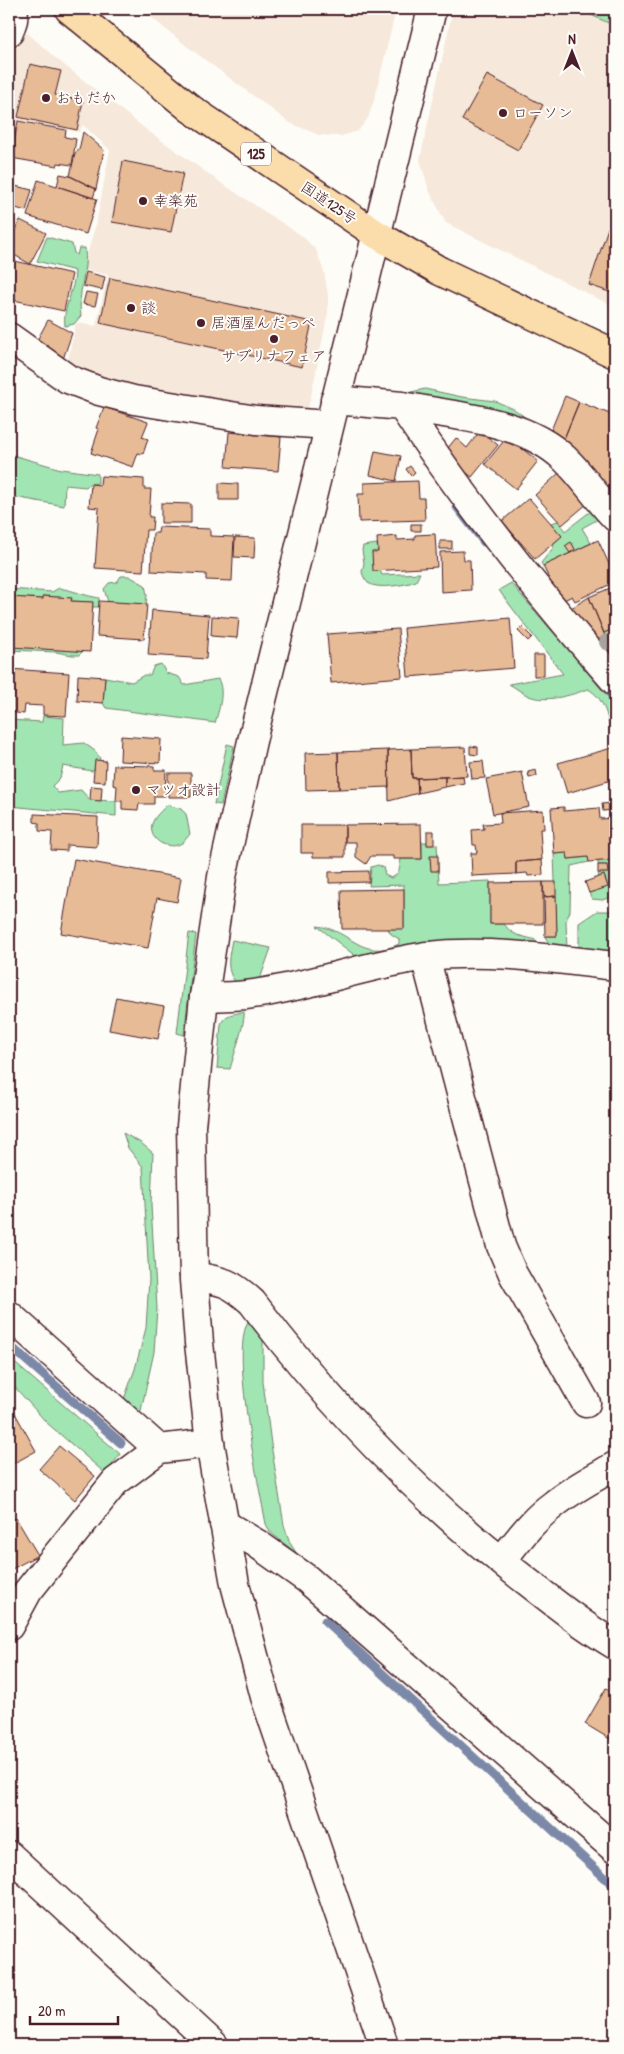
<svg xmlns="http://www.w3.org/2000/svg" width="624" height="2054" viewBox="0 0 624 2054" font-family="'Patrick Hand','Klee One',sans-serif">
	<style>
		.built { fill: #f6e8da }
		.green { fill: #a0e5b2; stroke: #75826e }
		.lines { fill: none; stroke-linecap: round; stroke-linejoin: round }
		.stream { stroke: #7b88a7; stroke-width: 9 }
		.building { fill: #e6bb96; stroke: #4a1f2b }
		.minor-casing { stroke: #4a1f2b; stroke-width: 31 }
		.tertiary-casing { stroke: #4a1f2b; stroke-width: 31 }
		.trunk-casing { stroke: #4a1f2b; stroke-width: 31 }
		.minor { stroke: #fdfcf7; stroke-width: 28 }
		.tertiary { stroke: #fdfcf7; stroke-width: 28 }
		.trunk { stroke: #faddab; stroke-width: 28 }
		.tree { fill: #a9a39d }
		.poi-dot { fill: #4a1f2b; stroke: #fdfcf7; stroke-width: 2 }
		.labels { text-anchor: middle; stroke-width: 4; stroke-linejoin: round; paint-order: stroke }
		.shield { fill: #fdfcf7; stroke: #806168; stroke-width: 1 }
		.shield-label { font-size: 14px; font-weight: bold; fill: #4a1f2b }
		.poi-label { font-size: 15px; fill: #4a1f2b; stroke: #fdfcf7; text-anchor: start }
		.street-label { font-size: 15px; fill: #4a1f2b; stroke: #fdfcf7 }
	</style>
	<rect width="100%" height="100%" fill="#fdfcf7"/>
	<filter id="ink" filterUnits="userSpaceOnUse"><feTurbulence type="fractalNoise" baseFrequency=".02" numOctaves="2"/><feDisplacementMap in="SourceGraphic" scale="10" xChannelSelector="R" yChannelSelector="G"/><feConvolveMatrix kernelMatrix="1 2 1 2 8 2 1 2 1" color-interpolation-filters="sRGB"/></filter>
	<g filter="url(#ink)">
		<path class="built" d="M 141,9 L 396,9 L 375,97 L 368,118 L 358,131 L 341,136 L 319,135 L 290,123 L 188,47 Z
			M 453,9 L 615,9 L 615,110 L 610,121 L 615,123 L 615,307 L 446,223 L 440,212 L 429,190 L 420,160 Z
			M 13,20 L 54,57 L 148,131 L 224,185 L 302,236 L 316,250 L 324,272 L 328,295 L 328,312 L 311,396 L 303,424 L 256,420 L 66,369 L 76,323 L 96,326 L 108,275 L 83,269 L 97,220 L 110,150 L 83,125 L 79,132 L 9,118 L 9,32 Z"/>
		<path class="green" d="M 578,9 L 600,9 L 615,16 L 615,26 Z
			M 47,237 L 72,244 L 74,253 L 77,255 L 79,248 L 85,248 C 88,271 77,293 81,316 L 74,324 L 65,326 C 62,308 75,290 75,271 L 37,261 Z
			M 425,389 L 462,397 L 495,401 L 514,409 L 530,421 L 421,404 L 411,392 Z
			M 9,454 L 61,469 L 98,474 L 98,483 L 89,484 L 86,487 L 65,485 L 64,506 L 9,496 Z
			M 596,507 L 602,517 L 582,528 L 591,543 L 543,566 L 541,563 L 553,548 L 554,543 L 562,536 L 551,523 L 558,521 L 565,531 Z
			M 377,544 L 378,552 L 373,552 L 382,575 L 420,573 L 416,581 C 406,585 377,590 368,583 C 365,580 363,576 362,572 L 364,563 L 362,550 L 363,546 Z
			M 121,576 L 129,576 L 145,585 L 147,595 L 146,604 L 108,602 L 104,589 L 109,583 L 117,582 Z
			M 511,583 L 615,705 L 615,731 L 611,732 C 607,715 604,698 588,689 C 572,695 546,703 529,696 C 522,693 516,688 509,684 L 563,674 L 503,596 L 499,590 Z
			M 59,588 C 73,590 85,596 99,598 L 99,607 L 93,607 L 92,602 L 71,601 L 71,598 L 43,596 L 43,599 L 9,597 L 9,589 L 52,592 Z
			M 9,628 L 12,629 L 12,647 L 83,651 L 79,655 L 72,655 L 56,652 L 9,650 Z
			M 614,629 L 615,648 L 611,649 L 613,655 L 602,652 L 594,642 L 605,636 L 604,633 Z
			M 161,664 L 166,673 L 179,677 L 184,685 L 218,679 C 225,691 219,710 215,723 L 106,708 L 103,703 L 105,677 L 132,682 L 144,675 L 150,675 L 154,666 Z
			M 43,716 L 64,718 L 63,745 L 84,743 L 95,751 L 100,758 L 97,767 L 92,771 L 63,766 L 60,778 L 52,786 L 58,793 L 81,790 L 90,800 L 116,801 L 116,816 L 9,806 L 9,720 L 42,722 Z
			M 227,744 L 234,746 L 221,805 L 214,804 Z
			M 167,805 L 181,809 L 186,814 L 190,834 C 188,836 185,841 182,843 C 169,851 148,841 152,824 C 154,817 162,810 167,805 Z
			M 422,842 L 427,842 L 428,845 L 437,844 L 439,883 L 490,881 L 490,924 L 504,924 L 510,931 L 517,935 L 536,940 L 539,944 L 358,958 L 317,926 C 350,929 361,962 399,944 L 399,939 L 391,934 L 388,929 L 404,928 L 404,885 L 369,886 L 371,867 L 378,865 L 383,867 L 385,875 L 391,878 C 401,873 399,869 401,859 L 422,859 Z
			M 567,853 L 568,859 L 588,857 L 589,862 L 571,866 L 570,911 L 566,921 L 567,951 C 556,949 549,947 545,936 L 557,936 L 554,854 Z
			M 615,860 L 615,896 L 602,900 L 592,899 L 589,893 L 608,886 L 604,875 L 599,877 L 598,873 L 607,873 L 607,865 L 598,865 L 598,861 Z
			M 597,911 L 615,911 L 615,959 L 579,953 L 579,923 Z
			M 189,933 L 196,934 L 184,1035 L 177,1033 Z
			M 232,940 L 271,948 L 259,982 L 239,985 C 224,973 229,956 232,940 Z
			M 244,1012 C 246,1020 233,1058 230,1069 L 217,1068 L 221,1024 C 225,1014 233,1014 244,1012 Z
			M 123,1133 L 141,1143 L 153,1153 L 151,1205 L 157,1308 L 154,1352 L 140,1415 L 123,1402 L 135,1369 L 146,1328 L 149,1279 L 143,1167 L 128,1148 Z
			M 249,1320 L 263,1332 L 263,1382 L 271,1444 L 284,1525 L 290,1543 L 297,1554 L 270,1532 L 266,1524 C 259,1487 229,1347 249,1320 Z
			M 9,1358 L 120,1454 L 106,1474 L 47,1423 L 11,1383 L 9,1384 Z"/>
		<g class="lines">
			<path class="stream" d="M 457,507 L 484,542
				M 605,686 L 615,699
				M 9,1345 L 121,1443
				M 325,1621 L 615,1887"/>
		</g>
		<path class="building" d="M 30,64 L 61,71 L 55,95 L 83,101 L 77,130 L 18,117 Z
			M 487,75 L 543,105 L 518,150 L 462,120 Z
			M 18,121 L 66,130 L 65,137 L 76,139 L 72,165 L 58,163 L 57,166 L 11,158 Z
			M 83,132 L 104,150 L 96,189 L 70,176 L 75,153 L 79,150 Z
			M 123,161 L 183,173 L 171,232 L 112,222 Z
			M 60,174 L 70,176 L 96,189 L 93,198 L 57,186 Z
			M 38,180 L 97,199 L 86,234 L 27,216 Z
			M 11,185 L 32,190 L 26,211 L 9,206 L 9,194 Z
			M 615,207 L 615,294 L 589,285 Z
			M 20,220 L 46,233 L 30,264 L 9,252 L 9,242 Z
			M 15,261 L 72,274 L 64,311 L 9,299 L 9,287 Z
			M 86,272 L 105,277 L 102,290 L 83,286 Z
			M 110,278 L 312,322 L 302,367 L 100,323 Z
			M 86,292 L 98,294 L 95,306 L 83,304 Z
			M 48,320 L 72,333 L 62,362 L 34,346 Z
			M 565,396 L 579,402 L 563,441 L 549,435 Z
			M 579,402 L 615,416 L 615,508 L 563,441 Z
			M 104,407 L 148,422 L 142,437 L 148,439 L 143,454 L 138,453 L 133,467 L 91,453 L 99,429 L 96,428 Z
			M 480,431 L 498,445 L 472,477 L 443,454 L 456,438 L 467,448 Z
			M 229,432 L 281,437 L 278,471 L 226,467 Z
			M 507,437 L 538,461 L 516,489 L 485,464 Z
			M 375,451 L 401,456 L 396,481 L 370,475 Z
			M 410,466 L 415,472 L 411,476 L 406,469 Z
			M 560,472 L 588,503 L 562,525 L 535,495 Z
			M 101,476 L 144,479 L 144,489 L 151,489 L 149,517 L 153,517 L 152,530 L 146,530 L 143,571 L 95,568 L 99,508 L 89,507 L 91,484 L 100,485 Z
			M 418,481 L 419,498 L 424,498 L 425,520 L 359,522 L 358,494 L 364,494 L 364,483 Z
			M 219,483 L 238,484 L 238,500 L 219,500 Z
			M 529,498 L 562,536 L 535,559 L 502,521 Z
			M 161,503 L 191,504 L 191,523 L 161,523 Z
			M 411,524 L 421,524 L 421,531 L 411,531 Z
			M 159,527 L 210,529 L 210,536 L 234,537 L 232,581 L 206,580 L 206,574 L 151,571 L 153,533 L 158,533 Z
			M 435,534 L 437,567 L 373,571 L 372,552 L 378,552 L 377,538 L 397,536 L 397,540 L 415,539 L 415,535 Z
			M 235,537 L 255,538 L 254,558 L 234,557 Z
			M 598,540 L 615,577 L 615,582 L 575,601 L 572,596 L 560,602 L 543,566 Z
			M 440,541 L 452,541 L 452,549 L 440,549 Z
			M 571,542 L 575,549 L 570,553 L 565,546 Z
			M 463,551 L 464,560 L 470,560 L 471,590 L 441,592 L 440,552 Z
			M 615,586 L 615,628 L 604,633 L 589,597 Z
			M 43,596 L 72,598 L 71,601 L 93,602 L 90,652 L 11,647 L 12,629 L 9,628 L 9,597 L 43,599 Z
			M 589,597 L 605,636 L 594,642 L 568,610 Z
			M 99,601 L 147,604 L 144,639 L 97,636 Z
			M 152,610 L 209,615 L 206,659 L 148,655 Z
			M 212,616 L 239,618 L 237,638 L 211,636 Z
			M 510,618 L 514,668 L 408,677 L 404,628 Z
			M 522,627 L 532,637 L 528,641 L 518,631 Z
			M 398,629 L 402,677 L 331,683 L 327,634 Z
			M 534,655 L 544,655 L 544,676 L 534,676 Z
			M 9,669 L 69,673 L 66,716 L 43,715 L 43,706 L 25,705 L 24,714 L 9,712 Z
			M 78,675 L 105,677 L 103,703 L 77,701 Z
			M 121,736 L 161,739 L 160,763 L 120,761 Z
			M 470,746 L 478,747 L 478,755 L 470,754 Z
			M 465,747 L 467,776 L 412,778 L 411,749 Z
			M 612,748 L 615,759 L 615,768 L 613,768 L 615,779 L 567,793 L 558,763 Z
			M 411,749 L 412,778 L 417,778 L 418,793 L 389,801 L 388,750 Z
			M 388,750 L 389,787 L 339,789 L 338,752 Z
			M 338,752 L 339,789 L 306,790 L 305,753 Z
			M 95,760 L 106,761 L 105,782 L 93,781 Z
			M 483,761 L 485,778 L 472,779 L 470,762 Z
			M 114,765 L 154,766 L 154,770 L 166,770 L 165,796 L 154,796 L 154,804 L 139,804 L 138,810 L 122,809 L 122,801 L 116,801 L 117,786 L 113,785 Z
			M 536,770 L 537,776 L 529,778 L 528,772 Z
			M 522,772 L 529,807 L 493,814 L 486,779 Z
			M 168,773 L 191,773 L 191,797 L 168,797 Z
			M 463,776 L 464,783 L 445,787 L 445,777 Z
			M 445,777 L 445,787 L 418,793 L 417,778 Z
			M 91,786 L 102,787 L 101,801 L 90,800 Z
			M 612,803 L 613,810 L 603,811 L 602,804 Z
			M 564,807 L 564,811 L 599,808 L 600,819 L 615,818 L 615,860 L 589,862 L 588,857 L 568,859 L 567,853 L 554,854 L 551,808 Z
			M 543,810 L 544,829 L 540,829 L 542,860 L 516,862 L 516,874 L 472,876 L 471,853 L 477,853 L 476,845 L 473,845 L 472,830 L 484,829 L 483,824 L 501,823 L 500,813 Z
			M 34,814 L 98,817 L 97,847 L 67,845 L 67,851 L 51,850 L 52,832 L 39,831 L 39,823 L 34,822 Z
			M 421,824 L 422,859 L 393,859 L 393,856 L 371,856 L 366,864 L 356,857 L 356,842 L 345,842 L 345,825 Z
			M 301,825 L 345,825 L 345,857 L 313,857 L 313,853 L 301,853 Z
			M 427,831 L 434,831 L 434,845 L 427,845 Z
			M 430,856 L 438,856 L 438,871 L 431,871 Z
			M 74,859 L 181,878 L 177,902 L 157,898 L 148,948 L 61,933 Z
			M 542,860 L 543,875 L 528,876 L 527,873 L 516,874 L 516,862 Z
			M 598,865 L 607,865 L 608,873 L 598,873 Z
			M 369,871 L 369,882 L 329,883 L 329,872 Z
			M 604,875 L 608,887 L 589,893 L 585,882 Z
			M 543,882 L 543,924 L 490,924 L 490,883 Z
			M 543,882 L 556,882 L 556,896 L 544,897 Z
			M 404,889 L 404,929 L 342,929 L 341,890 Z
			M 556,896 L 557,936 L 545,936 L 544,897 Z
			M 116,997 L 164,1006 L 158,1039 L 109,1030 Z
			M 11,1406 L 36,1451 L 9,1466 L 9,1408 Z
			M 59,1446 L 95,1476 L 75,1500 L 39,1469 Z
			M 16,1518 L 38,1555 L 12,1569 L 9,1563 L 9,1522 Z
			M 606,1688 L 615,1694 L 615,1742 L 585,1724 Z"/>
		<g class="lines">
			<g class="minor-casing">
				<path id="minor" d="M 9,32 L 13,20 L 14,9
					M 9,337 L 68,379 L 99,391 L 134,400 L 256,420 L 329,425
					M 335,400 L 402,406 C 466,503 539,594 615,681
					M 402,406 C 457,417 523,419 565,459 C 584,477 597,499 615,517
					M 425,956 L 501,1246 L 513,1274 L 586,1403
					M 204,997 C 220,996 237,997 253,994 C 311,986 368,964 427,956 C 488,949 554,959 615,966
					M 194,1276 C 223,1281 230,1282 252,1302 C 331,1407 425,1503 529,1583 C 557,1605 585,1627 615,1645
					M 9,1315 L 159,1449
					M 224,1524 L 256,1543 L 307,1579 L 615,1849
					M 501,1561 C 517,1542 532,1520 553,1505 C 572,1489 594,1478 615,1466
					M 9,1626 L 28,1591 L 115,1482 L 159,1449 L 210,1443
					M 9,1855 L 214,2045"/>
			</g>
			<g class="tertiary-casing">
				<path id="tertiary" d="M 384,2045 L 265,1697 L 235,1584 L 210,1443 L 199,1343 L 194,1280 L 191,1126 L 204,997 L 222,877 L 252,741 L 432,9"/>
			</g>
			<g class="trunk-casing">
				<path id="trunk" d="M 69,9 L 191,109 L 376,234 L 440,271 L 615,354"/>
			</g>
			<use href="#minor" class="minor"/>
			<use href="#tertiary" class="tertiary"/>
			<use href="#trunk" class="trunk"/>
		</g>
		<circle class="tree" cx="607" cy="642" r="8"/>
	</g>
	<g class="poi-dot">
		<circle cx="46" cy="98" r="5"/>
		<circle cx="503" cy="113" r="5"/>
		<circle cx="143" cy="201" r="5"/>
		<circle cx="131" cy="308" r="5"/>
		<circle cx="201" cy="323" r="5"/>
		<circle cx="274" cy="339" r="5"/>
		<circle cx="136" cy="790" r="5"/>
	</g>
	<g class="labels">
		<rect class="shield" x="241" y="142.5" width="30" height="23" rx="4"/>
		<g class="shield-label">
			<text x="256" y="159">125</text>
		</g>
		<g class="poi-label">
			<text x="56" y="103">おもだか</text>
			<text x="513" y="118">ローソン</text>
			<text x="153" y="206">幸楽苑</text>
			<text x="141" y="313">談</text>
			<text x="211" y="328">居酒屋んだっぺ</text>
			<text x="274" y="361" text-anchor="middle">サブリナフェア</text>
			<text x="146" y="795">マツオ設計</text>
		</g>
		<g class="street-label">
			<text transform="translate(329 203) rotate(34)" y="5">国道125号</text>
		</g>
	</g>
	<rect width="624" height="2054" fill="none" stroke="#fdfcf7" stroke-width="30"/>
	<rect x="15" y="15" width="594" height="2024" fill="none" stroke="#4a1f2b" stroke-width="2" filter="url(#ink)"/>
	<g transform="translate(572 52)" stroke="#fdfcf7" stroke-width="4" paint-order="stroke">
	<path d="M0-4L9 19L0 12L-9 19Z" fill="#4a1f2b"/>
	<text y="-8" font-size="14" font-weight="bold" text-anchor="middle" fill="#4a1f2b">N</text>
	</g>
	<path d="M30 2016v8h88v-8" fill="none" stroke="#4a1f2b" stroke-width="2.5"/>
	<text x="38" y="2016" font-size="15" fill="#4a1f2b" stroke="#fdfcf7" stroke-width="4" paint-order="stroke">20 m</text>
</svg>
